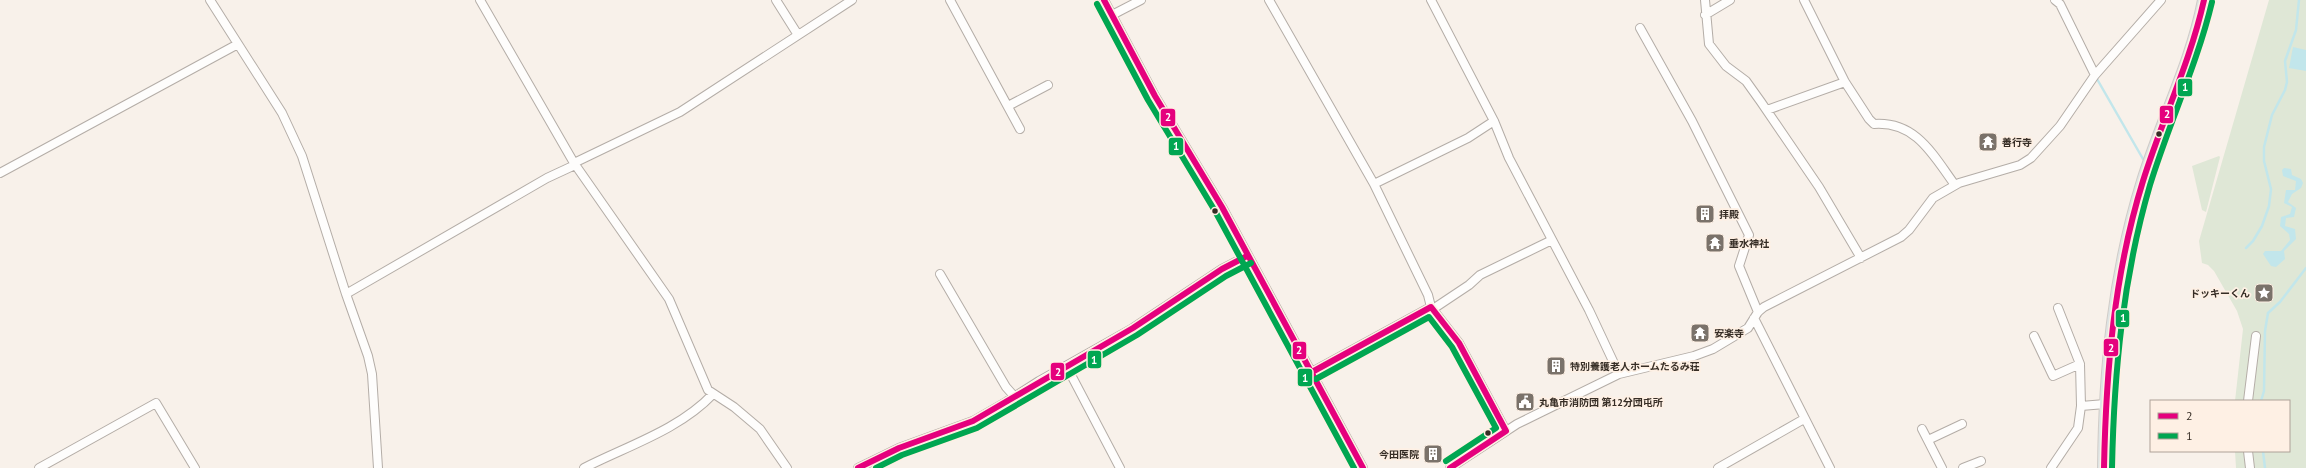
<svg xmlns="http://www.w3.org/2000/svg" width="2306" height="468" viewBox="0 0 2306 468" font-family="'PT Sans','Noto Sans JP',sans-serif">
	<style>
		.green { fill: #dfe7d6 }
		.water { fill: #c2e6eb }
		.lines { fill: none; stroke-linecap: round; stroke-linejoin: round }
		.stream { stroke: #c2e6eb; stroke-width: 2.5 }
		.street-casing { stroke: #b4ada7; stroke-width: 10 }
		.primary-casing { stroke: #d0ccc8; stroke-width: 14 }
		.street { stroke: #fefdfc; stroke-width: 8 }
		.primary { stroke: #dfe5e5; stroke-width: 12 }
		.bus-1-casing { stroke: #fef0e4; stroke-width: 9 }
		.bus-2-casing { stroke: #fef0e4; stroke-width: 9 }
		.bus-1 { stroke: #e5007d; stroke-width: 6 }
		.bus-2 { stroke: #00a651; stroke-width: 6 }
		.bus-dot { fill: #362d25; stroke: #fef0e4; stroke-width: 1.5 }
		.labels { text-anchor: middle; stroke-width: 3.5; stroke-linejoin: round; paint-order: stroke }
		.poi-label { font-size: 10px; font-weight: bold; fill: #362d25; stroke: #fef0e4; text-anchor: start }
		.line-badge { stroke: #fef0e4; stroke-width: 1.5 }
		.badge-label { font-size: 11px; text-anchor: middle; font-weight: bold; fill: #fff }
	</style>
	<rect width="100%" height="100%" fill="#f8f1ea"/>
	<path class="green" d="M 2269,0 L 2306,0 L 2306,468 L 2236,468 L 2235,451 L 2289,451 L 2289,401 L 2235,401 L 2243,329 L 2237,311 L 2214,271 L 2208,265 L 2202,263 L 2199,241 Z
		M 2219,156 L 2220,157 L 2206,212 L 2202,210 L 2192,166 Z"/>
	<path class="water" d="M 2293,47 L 2306,50 L 2306,71 L 2289,68 Z
		M 2284,168 L 2291,169 L 2292,175 L 2301,179 L 2303,183 L 2301,188 L 2292,194 L 2288,202 L 2296,208 L 2294,217 L 2286,218 L 2285,226 L 2295,229 L 2296,239 L 2284,251 L 2285,259 L 2276,267 L 2271,266 L 2263,254 L 2265,251 L 2281,251 L 2290,240 L 2289,234 L 2280,226 L 2281,217 L 2290,214 L 2292,207 L 2284,203 L 2286,190 L 2295,190 L 2296,181 L 2283,176 L 2282,170 Z"/>
	<g class="lines">
		<path class="stream" d="M 2097,79 L 2143,159
			M 2246,248 L 2253,241 L 2262,226 L 2269,206 L 2271,189 L 2264,161 L 2264,147 L 2272,115 L 2285,90 L 2287,82 L 2285,61 L 2296,30 L 2299,0
			M 2261,401 L 2264,391 L 2265,331 L 2268,313 L 2280,302 L 2306,268
			M 2263,451 L 2265,468"/>
		<g class="street-casing">
			<path id="street" d="M 210,0 L 282,113 L 302,156 L 346,294 L 368,356 L 372,374 L 378,468
				M 480,0 L 574,163 L 669,299 L 708,390 L 734,407 L 760,429 L 787,468
				M 776,0 L 798,35
				M 950,0 L 1020,129
				M 1104,0 L 1155,96 L 1222,207 L 1363,468
				M 1269,0 L 1374,184 L 1428,295 L 1431,307 L 1459,343 L 1506,431
				M 1431,0 L 1494,121 L 1509,158 L 1589,310 L 1619,374
				M 1705,0 L 1709,44 L 1726,66 L 1746,81 L 1761,102 L 1819,187 L 1861,258
				M 1804,0 L 1845,82 L 1869,119 L 1874,124 C 1916,121 1933,155 1955,185
				M 2055,0 L 2060,4 L 2095,75
				M 1112,15 L 1141,0
				M 1705,15 L 1730,0
				M 1640,28 L 1692,121 L 1749,235 L 1739,266 L 1758,312
				M 1008,106 L 1048,85
				M 1767,110 L 1845,82
				M 574,163 L 680,112 L 852,0
				M 0,173 L 238,44
				M 1374,184 L 1468,138 L 1494,121
				M 940,274 L 1006,387 L 1014,396
				M 346,294 L 547,178 L 575,165
				M 2058,308 L 2080,364 L 2081,406
				M 1433,309 L 1469,285 L 1480,275 L 1552,240
				M 1754,318 L 1830,468
				M 2034,336 L 2053,376 L 2080,364
				M 1062,368 L 1069,371 L 1120,468
				M 1312,372 L 1431,307
				M 2248,401 L 2256,336
				M 1922,429 L 1942,468
				M 1928,440 L 1962,424
				M 2248,451 L 2250,468
				M 39,468 L 156,403 L 195,468
				M 584,468 C 627,446 679,430 713,394
				M 858,468 L 899,448 L 973,421 L 1006,402 L 1039,381 L 1133,328 L 1222,269 L 1247,256
				M 1450,468 L 1517,424 L 1619,374 L 1694,356 L 1713,349 L 1748,328 L 1758,312 L 1764,307 L 1901,237 L 1909,230 L 1933,198 L 1959,183 L 2020,165 L 2031,158 L 2060,126 L 2095,75 L 2161,0
				M 1718,468 L 1804,419
				M 1963,468 L 1981,461
				M 2051,468 L 2078,428 L 2081,406 L 2105,404"/>
		</g>
		<g class="primary-casing">
			<path id="primary" d="M 2104,468 C 2105,371 2114,274 2143,181 C 2162,120 2192,63 2204,0"/>
		</g>
		<use href="#street" class="street"/>
		<use href="#primary" class="primary"/>
		<g class="bus-1-casing">
			<path id="bus-1" d="M 1104,0 L 1155,96 L 1222,207 L 1363,468
				M 1312,372 L 1431,307 L 1459,343 L 1506,431 L 1450,468
				M 858,468 L 899,448 L 973,421 L 1133,328 L 1222,269 L 1247,256
				M 2104,468 C 2106,371 2114,274 2143,181 C 2162,120 2190,63 2204,0"/>
		</g>
		<g class="bus-2-casing">
			<path id="bus-2" d="M 1097,4 L 1148,100 L 1215,211 L 1354,468
				M 1316,379 L 1429,317 L 1452,347 L 1496,428 L 1446,461
				M 876,468 L 902,455 L 977,428 L 1137,335 L 1226,276 L 1251,263
				M 2112,468 C 2114,372 2123,277 2150,185 C 2169,123 2197,65 2212,2"/>
		</g>
		<use href="#bus-1" class="bus-1"/>
		<use href="#bus-2" class="bus-2"/>
	</g>
	<defs>
		<g id="temple-square" transform="scale(1)"><rect x="-9" y="-9" width="18" height="18" rx="4" fill="#7a726a" stroke="#fef0e4"/><path d="M0-6L5-2H3V0L6.5 2.5H4V6H1.5V3h-3V6H-4V2.5H-6.5L-3 0V-2H-5Z" fill="#fff"/></g>
		<g id="building-square" transform="scale(1)"><rect x="-9" y="-9" width="18" height="18" rx="4" fill="#7a726a" stroke="#fef0e4"/><path d="M-4-6H4V6H1V3H-1V6H-4ZM-2.5-4.3h1.7v1.8h-1.7ZM.8-4.3h1.7v1.8H.8ZM-2.5-1h1.7V.8h-1.7ZM.8-1h1.7V.8H.8Z" fill="#fff"/></g>
		<g id="sight-square" transform="scale(1)"><rect x="-9" y="-9" width="18" height="18" rx="4" fill="#7a726a" stroke="#fef0e4"/><path d="M0-6L1.8-2.2L6-1.7L2.9 1.2L3.7 5.4L0 3.3L-3.7 5.4L-2.9 1.2L-6-1.7L-1.8-2.2Z" fill="#fff"/></g>
		<g id="civic-square" transform="scale(1)"><rect x="-9" y="-9" width="18" height="18" rx="4" fill="#7a726a" stroke="#fef0e4"/><path d="M-.6-6.5H3V-4.5H.6V-3L4-1V1h2V6H-6V1h2V-1L-.6-3ZM-1.2 2.5V6h2.4V2.5Z" fill="#fff"/></g>
	</defs>
	<g fill-rule="evenodd">
		<use href="#temple-square" x="1988" y="142"/>
		<use href="#building-square" x="1705" y="214"/>
		<use href="#temple-square" x="1715" y="243"/>
		<use href="#sight-square" x="2264" y="293"/>
		<use href="#temple-square" x="1700" y="333"/>
		<use href="#building-square" x="1556" y="366"/>
		<use href="#civic-square" x="1525" y="402"/>
		<use href="#building-square" x="1433" y="454"/>
	</g>
	<g class="bus-dot">
		<circle cx="2159" cy="134" r="3.5"/>
		<circle cx="1215" cy="211" r="3.5"/>
		<circle cx="1488" cy="433" r="3.5"/>
	</g>
	<g class="labels">
		<g class="poi-label">
			<text x="2002" y="146">善行寺</text>
			<text x="1719" y="218">拝殿</text>
			<text x="1729" y="247">垂水神社</text>
			<text x="2250" y="297" text-anchor="end">ドッキーくん</text>
			<text x="1714" y="337">安楽寺</text>
			<text x="1570" y="370">特別養護老人ホームたるみ荘</text>
			<text x="1539" y="406">丸亀市消防団 第12分団屯所</text>
			<text x="1419" y="458" text-anchor="end">今田医院</text>
		</g>
	</g>
	<g class="line-badge">
		<rect x="2177" y="78" width="16" height="19" rx="4" fill="#00a651"/>
		<rect x="2159" y="105" width="15" height="19" rx="4" fill="#e5007d"/>
		<rect x="1160" y="108" width="16" height="19" rx="4" fill="#e5007d"/>
		<rect x="1168" y="137" width="16" height="19" rx="4" fill="#00a651"/>
		<rect x="2115" y="309" width="15" height="19" rx="4" fill="#00a651"/>
		<rect x="2103" y="338" width="16" height="19" rx="4" fill="#e5007d"/>
		<rect x="1292" y="341" width="15" height="19" rx="4" fill="#e5007d"/>
		<rect x="1087" y="350" width="15" height="19" rx="4" fill="#00a651"/>
		<rect x="1050" y="362" width="15" height="19" rx="4" fill="#e5007d"/>
		<rect x="1297" y="368" width="16" height="19" rx="4" fill="#00a651"/>
	</g>
	<g class="badge-label">
		<text x="2185" y="91">1</text>
		<text x="2167" y="118">2</text>
		<text x="1168" y="121">2</text>
		<text x="1176" y="150">1</text>
		<text x="2123" y="322">1</text>
		<text x="2111" y="352">2</text>
		<text x="1299" y="354">2</text>
		<text x="1094" y="364">1</text>
		<text x="1058" y="376">2</text>
		<text x="1305" y="382">1</text>
	</g>
	<rect x="2150" y="400" width="140" height="52" fill="#fef0e4" stroke="#aea298"/>
	<rect x="2158" y="413" width="20" height="6" fill="#e5007d" stroke="#aea298"/>
	<text x="2186" y="420" font-size="12" fill="#362d25">2</text>
	<rect x="2158" y="433" width="20" height="6" fill="#00a651" stroke="#aea298"/>
	<text x="2186" y="440" font-size="12" fill="#362d25">1</text>
</svg>
